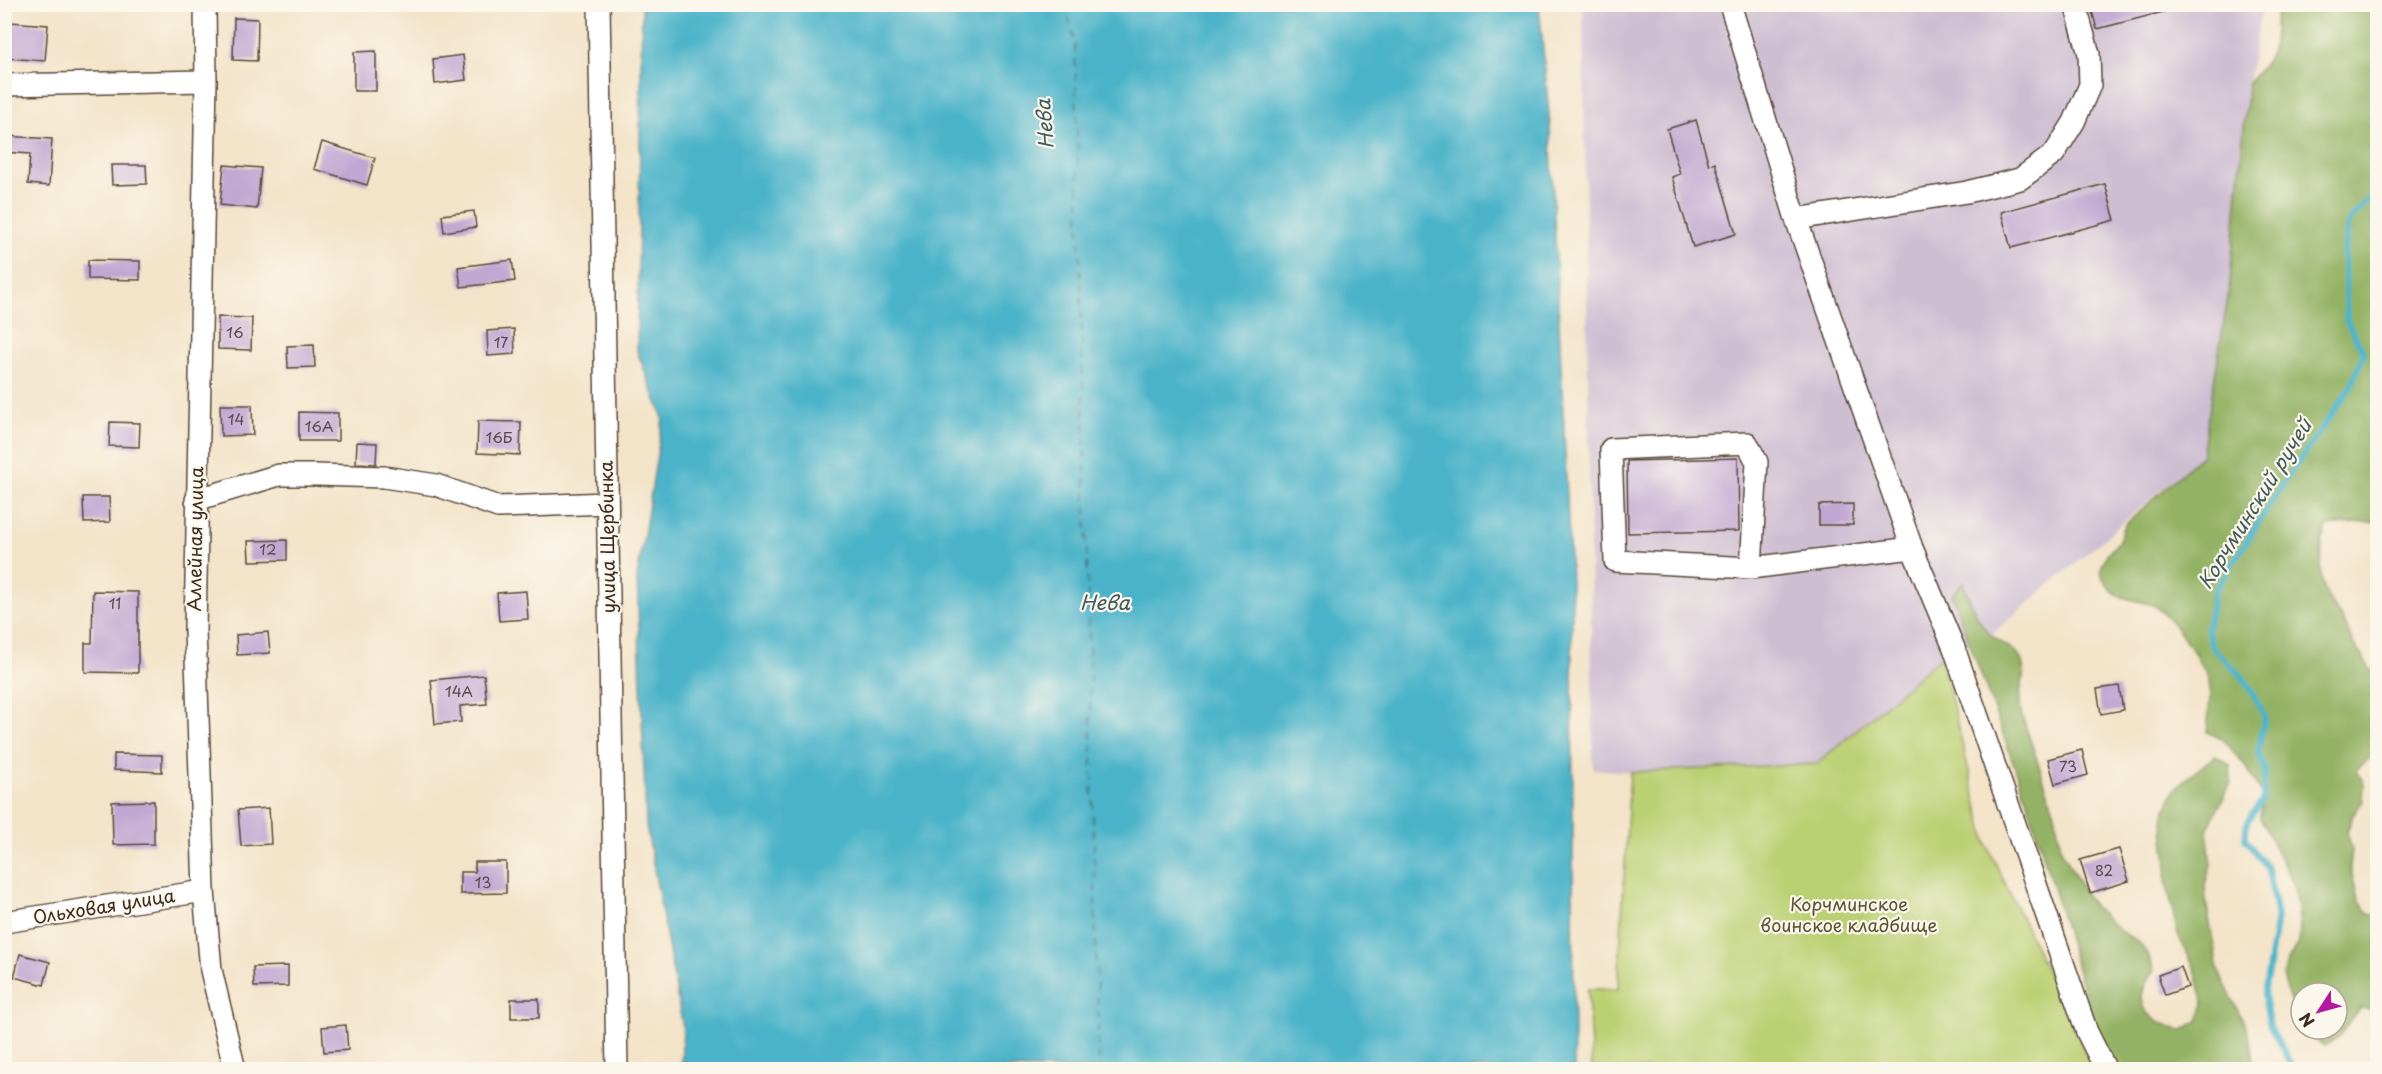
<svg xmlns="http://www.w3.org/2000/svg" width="2382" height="1074" viewBox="0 0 2382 1074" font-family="'Playpen Sans',sans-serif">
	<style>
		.industrial { fill: #cdbed2 }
		.green { fill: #bbd073; stroke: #7b7d48; stroke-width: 1.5 }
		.forest { fill: #94b265; stroke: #686e42; stroke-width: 1.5 }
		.water { fill: #4bb3c9; stroke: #436e74; stroke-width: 1.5 }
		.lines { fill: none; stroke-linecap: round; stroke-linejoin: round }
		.stream { stroke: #4bb3c9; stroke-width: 6 }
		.ferry { stroke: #415a5a; stroke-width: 1.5; stroke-dasharray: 8 6; stroke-linecap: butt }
		.building { fill: #c0a6d2 }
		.minor-casing { stroke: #574638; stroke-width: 24 }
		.minor { stroke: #fff; stroke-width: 21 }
		.labels { text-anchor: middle; stroke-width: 4.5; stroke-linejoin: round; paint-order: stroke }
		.number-label { font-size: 15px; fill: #5c494b }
		.street-label { font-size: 18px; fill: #3b2a1e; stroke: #fbf7ec }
		.park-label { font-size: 18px; fill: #5b5433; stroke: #fbf7ec }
		.water-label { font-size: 20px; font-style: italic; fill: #415a5a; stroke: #fbf7ec }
	</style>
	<rect width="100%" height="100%" fill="#fbf7ec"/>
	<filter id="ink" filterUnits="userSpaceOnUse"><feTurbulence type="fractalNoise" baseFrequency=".0167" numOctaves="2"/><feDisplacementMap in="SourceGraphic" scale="12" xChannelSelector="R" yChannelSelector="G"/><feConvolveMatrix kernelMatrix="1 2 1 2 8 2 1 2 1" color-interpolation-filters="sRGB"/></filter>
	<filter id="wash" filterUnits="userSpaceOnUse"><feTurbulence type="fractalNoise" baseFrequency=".008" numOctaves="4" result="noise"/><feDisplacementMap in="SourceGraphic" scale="24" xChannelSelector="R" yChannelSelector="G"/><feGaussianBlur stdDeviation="1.35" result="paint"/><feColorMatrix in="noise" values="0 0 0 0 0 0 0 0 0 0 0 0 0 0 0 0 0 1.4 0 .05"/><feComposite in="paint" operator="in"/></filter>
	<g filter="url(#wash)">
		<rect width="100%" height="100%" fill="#f3e3c8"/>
		<path class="industrial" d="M 1583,5 L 2262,5 L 2248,83 L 2229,291 L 2202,455 L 1984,641 L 1954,648 L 1941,657 L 1817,764 L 1630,772 L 1593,769 Z"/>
		<path class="green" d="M 1941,657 L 1987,845 L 2093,1069 L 1592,1069 L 1588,989 L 1618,989 L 1630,772 L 1817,764 Z"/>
		<path class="forest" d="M 2283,5 L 2378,5 L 2377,521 L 2328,526 L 2322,542 L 2321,578 L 2327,596 L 2346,625 L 2352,642 L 2377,679 L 2377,747 L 2369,759 L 2357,769 L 2364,784 L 2363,801 L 2353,815 L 2347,833 L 2352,849 L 2350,866 L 2358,900 L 2369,913 L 2377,916 L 2377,1010 L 2360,1008 L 2339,1036 L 2325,1046 L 2309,1037 L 2305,1029 L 2337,1029 L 2337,993 L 2301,993 L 2301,1021 L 2288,995 L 2283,976 L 2289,958 L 2299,943 L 2300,925 L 2295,887 L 2260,818 L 2263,799 L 2256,784 L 2247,768 L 2224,740 L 2207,732 C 2208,717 2212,696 2209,681 C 2206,667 2167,611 2155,606 C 2126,595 2113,604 2100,571 L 2107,555 L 2118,542 L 2125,525 L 2202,455 L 2229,291 L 2248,83 C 2258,72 2269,61 2273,47 C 2277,34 2271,14 2283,5 Z
			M 1963,582 C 1970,600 1975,618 1988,632 C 1998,643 2016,647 2022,662 C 2026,674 2021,684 2020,695 C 2019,700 2021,707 2021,713 L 2055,813 L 2061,849 L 2085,894 L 2095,908 L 2120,931 L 2137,941 L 2148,954 L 2154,971 C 2144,983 2135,1001 2150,1015 C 2157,1022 2172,1027 2181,1031 L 2198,1021 L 2204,1004 L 2195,969 L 2178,935 L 2166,881 L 2167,864 L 2163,828 L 2166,809 L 2174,791 L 2186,779 L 2215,756 L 2230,765 L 2231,783 L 2207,830 L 2211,865 L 2205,884 L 2206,901 L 2218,970 L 2249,1033 L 2254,1069 L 2115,1069 L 2097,1036 L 2027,800 L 1952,595 Z"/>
		<path class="water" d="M 642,5 L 1539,5 L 1550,125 L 1572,605 L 1574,1069 L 681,1069 L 683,1028 L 646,825 L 637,578 L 663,418 L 637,351 Z"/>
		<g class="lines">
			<path class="stream" d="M 2295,1070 L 2270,1027 L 2264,995 L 2277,917 L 2268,869 L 2245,839 L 2247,822 L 2263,799 L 2265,770 L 2258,752 L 2265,717 L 2245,680 L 2212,647 L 2207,629 L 2214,592 L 2291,472 L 2350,389 L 2364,353 L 2347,322 L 2344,248 L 2349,221 L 2378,189"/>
			<path class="ferry" d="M 1065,4 L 1075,44 L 1099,1070"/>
		</g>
		<g id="blocks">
			<path class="building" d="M 2090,4 L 2170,4 L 2171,10 L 2097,29 Z
				M 234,18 L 258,19 L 257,61 L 233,60 Z
				M 10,22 L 48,25 L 45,61 L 7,58 Z
				M 376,51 L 376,91 L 354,91 L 354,52 Z
				M 463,55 L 466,80 L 435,84 L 433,59 Z
				M 1696,120 L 1709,165 L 1715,163 L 1736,234 L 1693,247 L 1672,177 L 1680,174 L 1667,129 Z
				M 4,136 L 52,139 L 49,186 L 28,184 L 30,154 L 4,152 Z
				M 322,142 L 375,158 L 367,185 L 314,169 Z
				M 111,165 L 146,165 L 147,184 L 112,185 Z
				M 224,165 L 261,168 L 257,209 L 220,205 Z
				M 2105,184 L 2115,220 L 2011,248 L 2001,212 Z
				M 474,211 L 476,227 L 444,232 L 442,215 Z
				M 88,260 L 140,261 L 140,280 L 88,279 Z
				M 512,260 L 515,281 L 461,287 L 458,267 Z
				M 218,317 L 252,318 L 251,350 L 218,349 Z
				M 514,329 L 515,354 L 488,356 L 487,331 Z
				M 314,345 L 315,367 L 288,368 L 287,346 Z
				M 220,405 L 252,405 L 253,435 L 221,436 Z
				M 299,412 L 338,413 L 338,441 L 299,441 Z
				M 478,421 L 521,422 L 520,455 L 477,453 Z
				M 110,422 L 140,423 L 139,447 L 109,446 Z
				M 357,442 L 377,443 L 376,464 L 356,463 Z
				M 1738,458 L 1739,531 L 1628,533 L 1627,461 Z
				M 83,497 L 109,497 L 110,522 L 84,523 Z
				M 1853,504 L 1853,525 L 1819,525 L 1819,505 Z
				M 287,540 L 287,560 L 249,561 L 248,541 Z
				M 93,591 L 138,592 L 138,673 L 85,672 L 85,643 L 92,643 Z
				M 526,591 L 528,619 L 499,621 L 497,593 Z
				M 268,632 L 270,653 L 237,655 L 236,635 Z
				M 484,675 L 487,704 L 460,706 L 461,722 L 435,724 L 431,680 Z
				M 2119,686 L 2123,710 L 2101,714 L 2097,689 Z
				M 2082,750 L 2088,775 L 2055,784 L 2048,759 Z
				M 114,754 L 162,755 L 162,772 L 114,770 Z
				M 154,801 L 154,844 L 113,845 L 112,802 Z
				M 269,808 L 271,844 L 241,846 L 238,810 Z
				M 2119,849 L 2129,881 L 2090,893 L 2080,860 Z
				M 475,862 L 506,862 L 506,893 L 460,894 L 460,872 L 475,872 Z
				M 20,954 L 50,962 L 44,985 L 14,977 Z
				M 288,966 L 288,986 L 254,987 L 253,967 Z
				M 2181,967 L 2188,987 L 2165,995 L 2158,975 Z
				M 511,999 L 539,999 L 539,1018 L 511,1018 Z
				M 346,1025 L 348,1050 L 324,1052 L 322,1027 Z"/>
		</g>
	</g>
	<g filter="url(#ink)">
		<use href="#blocks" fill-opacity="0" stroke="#574638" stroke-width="1.5"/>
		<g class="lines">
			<g class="minor-casing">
				<path id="minor" d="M 205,4 L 206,81 L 195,630 L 204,891 L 211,970 L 235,1070
					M 599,4 L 617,1070
					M 1730,4 L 1796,219 L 1912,548 L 1954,648 L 2087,1032 L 2106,1070
					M 4,85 L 206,81
					M 1796,219 L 1967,192 L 2020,179 L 2054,154 L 2074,122 L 2090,85 L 2089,54 L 2075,4
					M 196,500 L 279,475 L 316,475 L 384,477 L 436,485 L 498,507 L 607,503
					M 1751,568 L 1757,462 L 1747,443 L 1611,449 L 1615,561 L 1751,568 L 1912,548
					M 4,922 L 204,891"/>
			</g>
			<use href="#minor" class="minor"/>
		</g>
	</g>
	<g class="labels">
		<g class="number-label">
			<text x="235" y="338">16</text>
			<text x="501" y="348">17</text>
			<text x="236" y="425">14</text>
			<text x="319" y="432">16А</text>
			<text x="499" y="443">16Б</text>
			<text x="268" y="555">12</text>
			<text x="115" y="609">11</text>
			<text x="459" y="697">14А</text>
			<text x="2068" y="772">73</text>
			<text x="2104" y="876">82</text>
			<text x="483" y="888">13</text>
		</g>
		<g class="street-label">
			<text transform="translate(608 537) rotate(-91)" y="6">улица Щербинка</text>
			<text transform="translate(196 539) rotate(-89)" y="6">Аллейная улица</text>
			<text transform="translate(104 907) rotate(-9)" y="6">Ольховая улица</text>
		</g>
		<g class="park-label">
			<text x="1849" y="911">Корчминское<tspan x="1849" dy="21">воинское кладбище</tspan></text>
		</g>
		<g class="water-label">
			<text transform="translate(1045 124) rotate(-94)" y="7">Нева</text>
			<text transform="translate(2255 504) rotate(-58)" y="7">Корчминский ручей</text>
			<text x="1105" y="610">Нева</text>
		</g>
	</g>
	<rect width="2382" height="1074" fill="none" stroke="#fbf7ec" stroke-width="24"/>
	<g transform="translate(2319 1011) rotate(234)"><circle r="28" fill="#fbf7ec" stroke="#aea59a" stroke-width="1.5"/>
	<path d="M0-4.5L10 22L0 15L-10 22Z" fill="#b5179e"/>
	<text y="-9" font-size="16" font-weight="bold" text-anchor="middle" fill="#3b2a1e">N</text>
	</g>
</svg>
